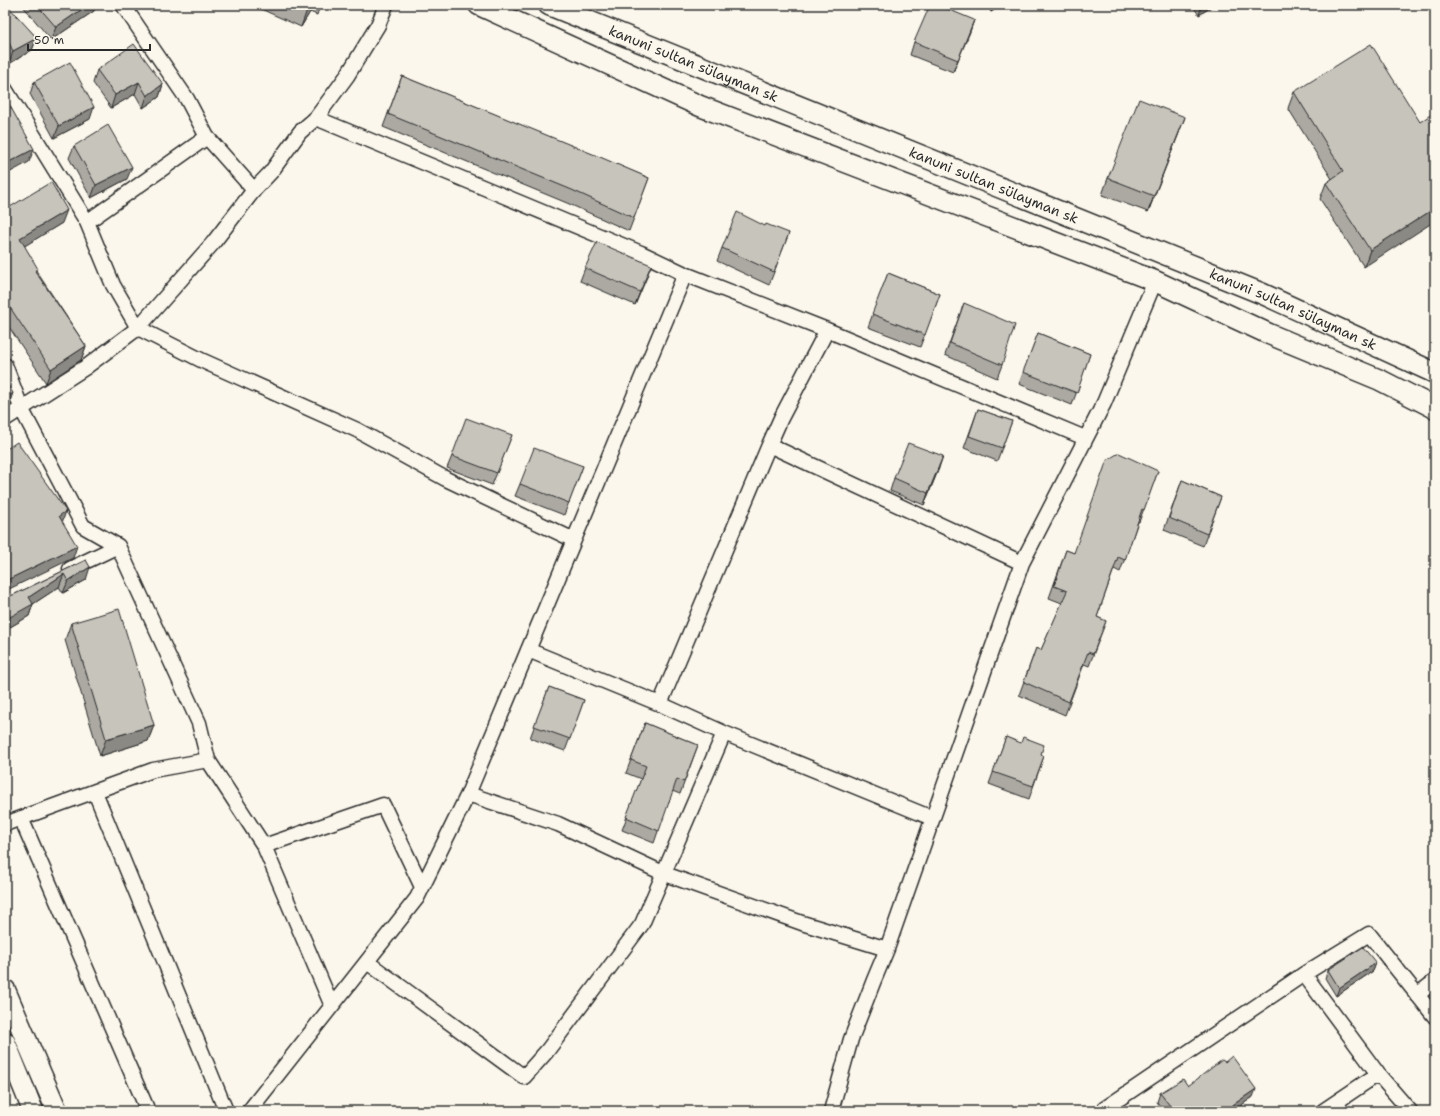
<svg xmlns="http://www.w3.org/2000/svg" width="1440" height="1116" viewBox="0 0 1440 1116" font-family="'Shantell Sans',sans-serif">
	<style>
		.lines { fill: none; stroke-linecap: round; stroke-linejoin: round }
		.street-casing { stroke: #2b2b2b; stroke-width: 17 }
		.secondary-casing { stroke: #2b2b2b; stroke-width: 23 }
		.street { stroke: #fbf7ec; stroke-width: 14 }
		.secondary { stroke: #fbf7ec; stroke-width: 20 }
		.wall { fill: #aba9a2; stroke: #2b2b2b }
		.shaded-wall { fill: #8b8984; stroke: #2b2b2b }
		.building { fill: #c7c4bc; stroke: #2b2b2b }
		.labels { text-anchor: middle; stroke-width: 3.5; stroke-linejoin: round; paint-order: stroke }
		.street-label { font-size: 14px; fill: #2b2b2b; stroke: #fbf7ec }
	</style>
	<rect width="100%" height="100%" fill="#fbf7ec"/>
	<filter id="ink" filterUnits="userSpaceOnUse"><feTurbulence type="fractalNoise" baseFrequency=".025" numOctaves="2"/><feDisplacementMap in="SourceGraphic" scale="8" xChannelSelector="R" yChannelSelector="G"/><feConvolveMatrix kernelMatrix="1 2 1 2 8 2 1 2 1" color-interpolation-filters="sRGB"/></filter>
	<g filter="url(#ink)">
		<g class="lines">
			<g class="street-casing">
				<path id="street" d="M 5,89 L 87,222 L 113,285 L 138,328 L 203,361 L 357,430 L 446,479 L 574,540
					M 316,118 L 641,253 L 685,274 L 827,330 L 1085,438
					M 207,137 L 254,190
					M 87,222 L 207,137 L 187,99 L 123,5
					M 827,330 L 781,418 L 769,445 L 1022,563
					M 5,365 L 22,410 L 83,526 L 118,546 L 199,723 L 208,760 L 264,846 L 332,1006
					M 5,419 L 86,367 L 138,328 L 213,243 L 254,190 L 271,172 L 300,132 L 316,118 L 347,76 L 378,25 L 386,5
					M 70,569 L 118,546
					M 528,650 L 660,704 L 724,733 L 932,818
					M 660,704 L 769,445
					M 95,792 L 226,1111
					M 468,794 L 558,824 L 665,874 L 802,923 L 887,949
					M 21,818 L 148,1111
					M 5,824 L 153,770 L 208,760
					M 264,846 L 383,805 L 422,887
					M 367,962 L 524,1077 L 547,1051 L 642,924 L 724,733
					M 1304,974 L 1378,1074 L 1410,1111
					M 1417,995 L 1435,981
					M 249,1111 L 417,898 L 468,794 L 685,274
					M 831,1111 L 851,1039 L 874,980 L 887,949 L 1022,563 L 1104,403 L 1155,281
					M 1105,1111 L 1104,1109 L 1304,974 L 1369,934 L 1435,1017
					M 1323,1111 L 1378,1074"/>
			</g>
			<g class="secondary-casing">
				<g id="secondary">
					<path d="M 479,5 L 700,106 L 1155,281 L 1269,334 L 1380,380 L 1435,408"/>
					<path id="s1" d="M 549,5 L 1263,294 L 1435,373"/>
					<path d="M 5,990 L 57,1111"/>
					<path d="M 5,1042 L 33,1111"/>
				</g>
			</g>
			<use href="#street" class="street"/>
			<use href="#secondary" class="secondary"/>
		</g>
		<path class="wall" d="M 5,5 L 37,38 L 32,50 L 9,64 L 5,56 Z
			M 22,5 L 96,5 L 94,11 L 51,40 Z
			M 252,5 L 320,5 L 317,15 L 310,12 L 301,27 Z
			M 986,5 L 1002,5 L 991,12 Z
			M 1192,5 L 1214,5 L 1199,15 Z
			M 974,20 L 953,72 L 910,55 L 914,42 Z
			M 97,70 L 163,84 L 159,97 L 143,108 L 135,94 L 111,108 L 93,83 Z
			M 402,76 L 649,178 L 629,231 L 567,203 L 383,127 Z
			M 34,82 L 90,119 L 54,138 L 30,94 Z
			M 1294,92 L 1420,122 L 1364,267 L 1320,199 L 1326,183 L 1332,179 L 1288,108 Z
			M 1179,133 L 1148,212 L 1102,195 L 1108,178 Z
			M 74,146 L 127,179 L 91,198 L 69,158 Z
			M 5,210 L 62,223 L 24,246 L 37,272 L 86,346 L 81,360 L 46,383 L 5,321 Z
			M 789,233 L 769,285 L 717,261 L 722,248 Z
			M 651,265 L 635,305 L 580,281 L 585,268 Z
			M 888,273 L 940,294 L 920,347 L 868,327 Z
			M 964,303 L 1002,365 L 997,378 L 945,355 Z
			M 1038,333 L 1090,354 L 1072,405 L 1019,384 Z
			M 978,409 L 1012,421 L 997,461 L 964,448 Z
			M 512,435 L 492,485 L 447,468 L 452,456 Z
			M 583,466 L 564,515 L 515,496 L 520,484 Z
			M 939,468 L 924,505 L 890,491 L 894,478 Z
			M 1158,471 L 1139,522 L 1138,522 L 1120,572 L 1114,569 L 1097,617 L 1106,621 L 1089,666 L 1084,664 L 1065,715 L 1019,695 L 1036,648 L 1041,650 L 1062,603 L 1049,598 L 1066,550 L 1074,553 Z
			M 1182,480 L 1221,497 L 1203,546 L 1164,530 Z
			M 86,560 L 86,580 L 63,593 L 59,587 L 33,604 L 29,616 L 5,630 L 5,594 L 8,596 L 13,595 Z
			M 71,623 L 154,725 L 148,741 L 100,756 L 65,640 Z
			M 549,687 L 584,700 L 565,751 L 530,738 Z
			M 645,723 L 698,745 L 680,794 L 672,791 L 654,843 L 622,830 L 641,779 L 626,773 Z
			M 1006,737 L 1044,756 L 1029,799 L 989,784 Z
			M 1376,963 L 1373,971 L 1336,996 L 1325,978 L 1328,970 Z
			M 1188,1086 L 1253,1097 L 1233,1111 L 1164,1111 L 1157,1102 L 1160,1093 Z"/>
		<path class="shaded-wall" d="M 88,5 L 96,5 L 94,11 L 51,40 L 56,27 Z
			M 310,5 L 313,5 L 310,12 L 301,27 L 307,10 Z
			M 994,5 L 1002,5 L 991,12 Z
			M 1202,5 L 1214,5 L 1199,15 Z
			M 974,20 L 970,32 L 953,72 L 958,60 Z
			M 37,38 L 32,50 L 9,64 L 13,51 Z
			M 139,82 L 135,94 L 111,108 L 115,95 Z
			M 163,84 L 159,97 L 143,108 L 147,96 Z
			M 94,107 L 90,119 L 54,138 L 59,126 Z
			M 1185,117 L 1179,133 L 1148,212 L 1154,196 Z
			M 34,149 L 29,162 L 5,175 L 5,164 Z
			M 132,167 L 127,179 L 91,198 L 96,185 Z
			M 1435,208 L 1435,221 L 1364,267 L 1370,250 Z
			M 67,210 L 62,223 L 15,252 L 20,238 Z
			M 651,265 L 647,277 L 635,305 L 640,292 Z
			M 86,346 L 81,360 L 46,383 L 51,369 Z
			M 13,393 L 8,407 L 5,409 L 5,399 Z
			M 943,456 L 939,468 L 924,505 L 928,493 Z
			M 66,511 L 62,523 L 59,516 Z
			M 77,546 L 73,558 L 5,591 L 5,581 Z
			M 90,567 L 86,580 L 63,593 L 68,581 Z
			M 64,574 L 59,587 L 33,604 L 29,616 L 5,630 L 10,617 L 29,597 Z
			M 8,613 L 5,620 L 5,615 Z
			M 154,725 L 148,741 L 100,756 L 106,739 Z
			M 1376,963 L 1373,971 L 1336,996 L 1339,988 Z
			M 1256,1089 L 1253,1097 L 1233,1111 L 1224,1111 Z"/>
		<path class="building" d="M 5,5 L 7,5 L 37,38 L 13,51 L 5,35 Z
			M 37,5 L 88,5 L 56,27 Z
			M 295,5 L 310,5 L 307,10 Z
			M 930,5 L 938,5 L 974,20 L 958,60 L 914,42 Z
			M 134,44 L 163,84 L 147,96 L 139,82 L 115,95 L 97,70 Z
			M 1371,44 L 1420,122 L 1435,112 L 1435,208 L 1370,250 L 1326,183 L 1343,171 L 1294,92 Z
			M 70,62 L 94,107 L 59,126 L 34,82 Z
			M 402,76 L 600,157 L 649,178 L 634,218 L 572,190 L 388,114 Z
			M 5,97 L 34,149 L 5,164 Z
			M 1139,99 L 1185,117 L 1154,196 L 1108,178 Z
			M 108,125 L 132,167 L 96,185 L 74,146 Z
			M 51,182 L 67,210 L 20,238 L 38,269 L 35,271 L 86,346 L 51,369 L 5,300 L 5,210 Z
			M 737,212 L 765,226 L 766,224 L 789,233 L 774,272 L 722,248 Z
			M 597,242 L 651,265 L 640,292 L 585,268 Z
			M 888,273 L 940,294 L 925,335 L 872,314 Z
			M 964,303 L 1015,325 L 1002,365 L 950,343 Z
			M 1038,333 L 1090,354 L 1077,393 L 1023,372 Z
			M 5,381 L 13,393 L 5,399 Z
			M 978,409 L 1012,421 L 1002,448 L 969,436 Z
			M 466,418 L 512,435 L 497,473 L 452,456 Z
			M 17,442 L 66,511 L 59,516 L 77,546 L 5,581 L 5,450 Z
			M 908,443 L 943,456 L 928,493 L 894,478 Z
			M 534,448 L 583,466 L 569,503 L 520,484 Z
			M 1119,453 L 1158,471 L 1144,510 L 1142,509 L 1125,560 L 1118,557 L 1097,617 L 1106,621 L 1093,654 L 1088,652 L 1069,702 L 1024,682 L 1036,648 L 1041,650 L 1067,591 L 1054,586 L 1066,550 L 1074,553 L 1107,460 Z
			M 1182,480 L 1221,497 L 1207,534 L 1169,518 Z
			M 86,560 L 90,567 L 68,581 L 64,574 L 29,597 L 33,604 L 10,617 L 8,613 L 5,615 L 5,594 L 8,596 L 13,595 Z
			M 119,609 L 154,725 L 106,739 L 71,623 Z
			M 549,687 L 584,700 L 570,739 L 534,726 Z
			M 645,723 L 698,745 L 684,782 L 677,779 L 659,831 L 626,817 L 646,766 L 631,760 Z
			M 1006,737 L 1021,743 L 1023,737 L 1044,745 L 1041,754 L 1044,756 L 1033,786 L 993,772 Z
			M 1363,947 L 1376,963 L 1339,988 L 1328,970 Z
			M 1232,1056 L 1256,1089 L 1224,1111 L 1174,1111 L 1160,1093 L 1183,1079 L 1188,1086 L 1222,1060 L 1225,1062 Z"/>
	</g>
	<g class="labels">
		<g class="street-label">
			<text dy="5" stroke="none"><textPath href="#s1" startOffset="156">kanuni sultan sülayman sk</textPath></text>
			<text dy="5" stroke="none"><textPath href="#s1" startOffset="480">kanuni sultan sülayman sk</textPath></text>
			<text dy="5" stroke="none"><textPath href="#s1" startOffset="804">kanuni sultan sülayman sk</textPath></text>
		</g>
	</g>
	<rect width="1440" height="1116" fill="none" stroke="#fbf7ec" stroke-width="20"/>
	<rect x="10" y="10" width="1420" height="1096" fill="none" stroke="#2b2b2b" stroke-width="1.5" filter="url(#ink)"/>
	<path d="M28 44v6h122v-6" fill="none" stroke="#2b2b2b" stroke-width="2"/>
	<text x="34" y="44" font-size="12" fill="#2b2b2b" stroke="#fbf7ec" stroke-width="3" paint-order="stroke">50 m</text>
</svg>
